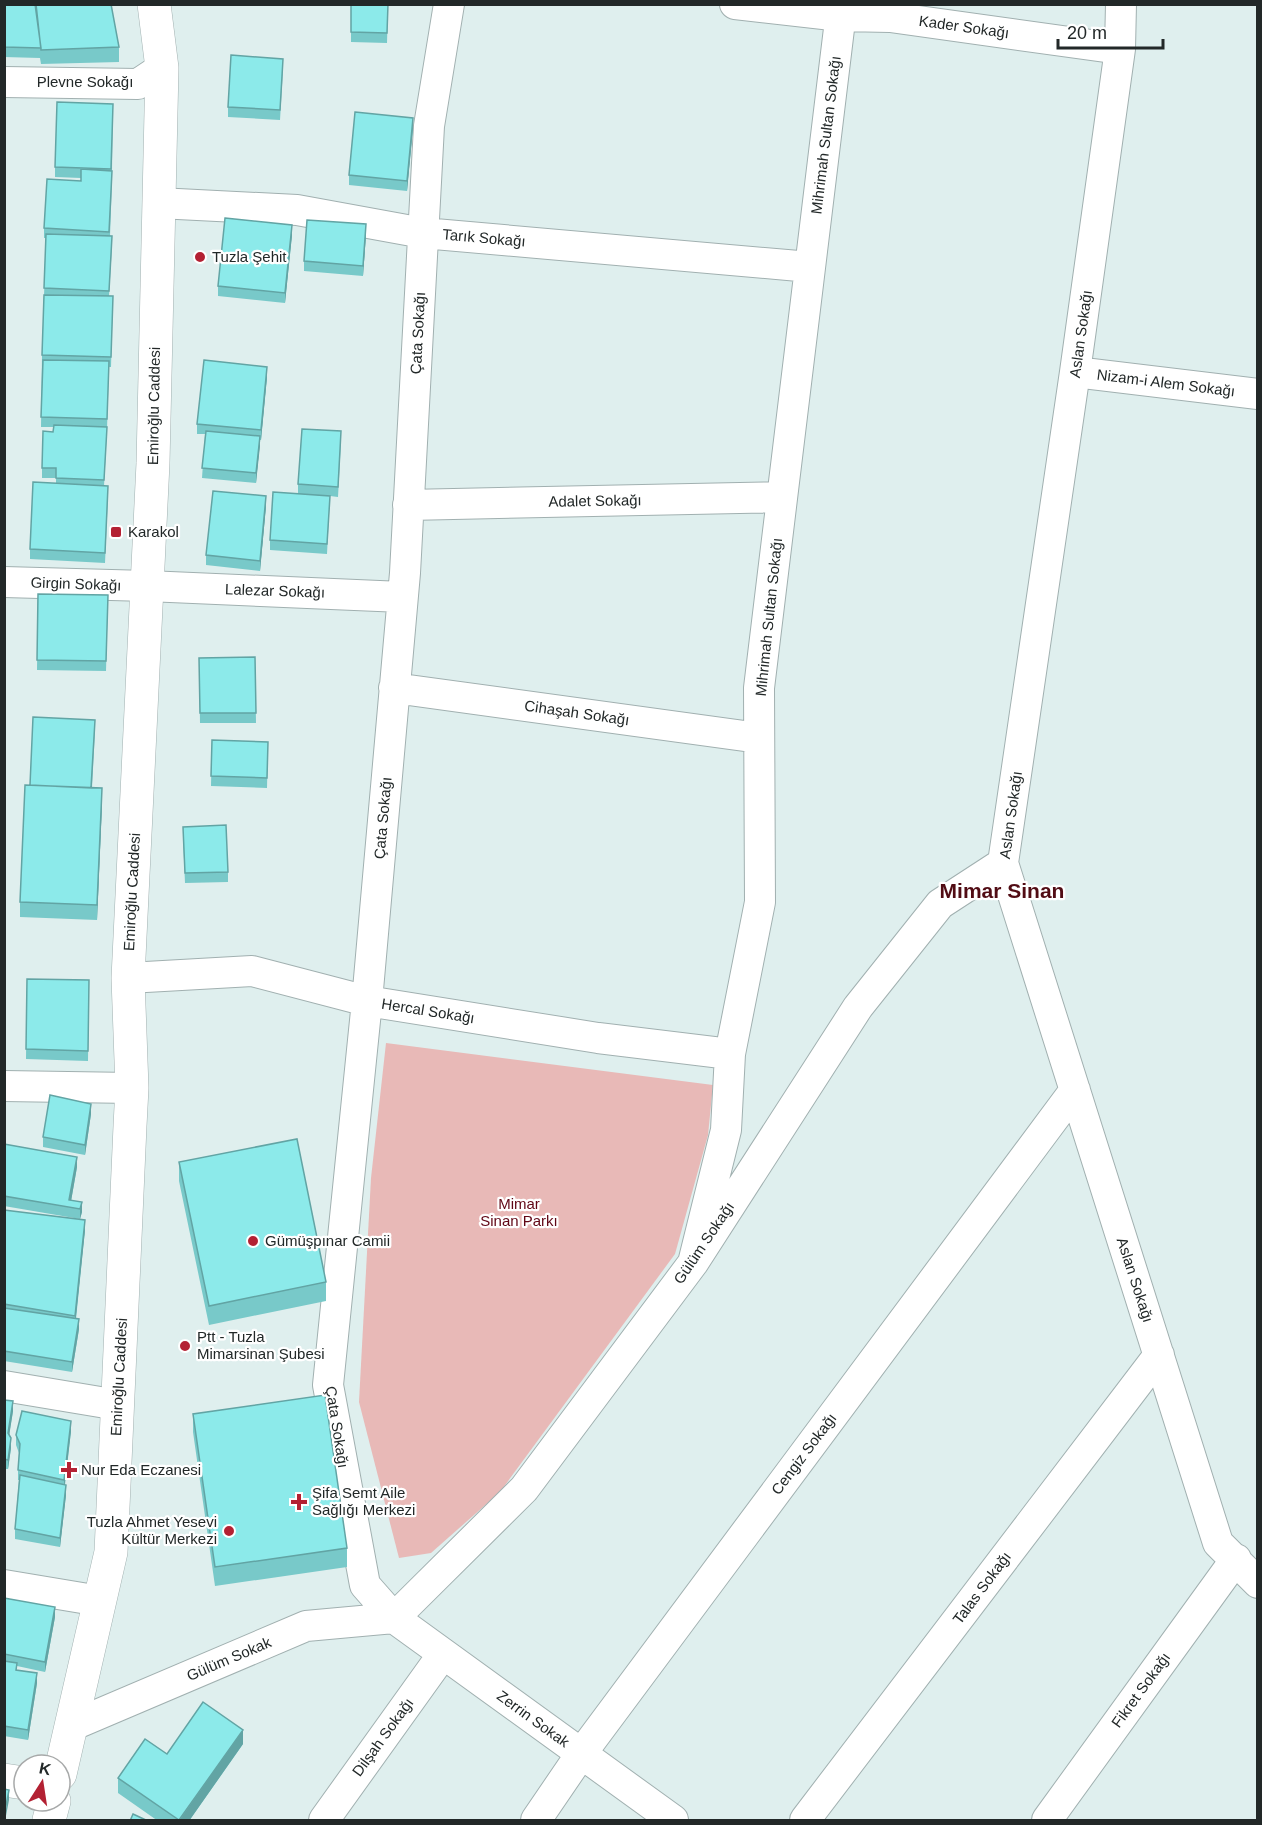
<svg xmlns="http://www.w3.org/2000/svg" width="1262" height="1825" viewBox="0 0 1262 1825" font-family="Arial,sans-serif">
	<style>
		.green { fill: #e8b9b7 }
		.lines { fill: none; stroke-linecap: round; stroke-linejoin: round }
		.street-casing { stroke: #a1b0b0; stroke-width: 32 }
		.secondary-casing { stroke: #a1b0b0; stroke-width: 34 }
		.street { stroke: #fff; stroke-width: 30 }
		.secondary { stroke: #fff; stroke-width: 33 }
		.wall { fill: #78c9c9 }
		.shaded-wall { fill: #62a4a4 }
		.building { fill: #8ceaea; stroke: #62a4a4; stroke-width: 1.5 }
		.poi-dot { fill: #b32133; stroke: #fff; stroke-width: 2 }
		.labels { text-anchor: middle; stroke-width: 4.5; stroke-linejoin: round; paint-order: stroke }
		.street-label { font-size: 15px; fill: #222828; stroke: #fff }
		.poi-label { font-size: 15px; fill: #222828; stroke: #fff; text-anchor: start }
		.park-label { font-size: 15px; fill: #600615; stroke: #fff }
		.district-label { font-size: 21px; font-weight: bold; fill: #510c14; stroke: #fff }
	</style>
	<rect width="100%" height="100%" fill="#dfefee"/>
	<path class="green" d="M 386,1043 L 713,1085 L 708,1135 L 675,1254 L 500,1492 L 431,1553 L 399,1558 L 359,1402 L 371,1178 Z"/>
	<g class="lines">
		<g class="street-casing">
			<path id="street" d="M 449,4 L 429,126 L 405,573 L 367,1001 L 328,1385 L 365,1585 L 394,1618 L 673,1820
				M 735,4 L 841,16 L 890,17 L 1120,49
				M 1121,4 L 1120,49 L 1075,372 L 1003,863 L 1218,1543 L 1258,1583
				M 4,82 L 138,84 L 162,68
				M 158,203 L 297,210 L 423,233 L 810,267
				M 1075,372 L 1258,394
				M 408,505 L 782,497
				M 4,582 L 147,586 L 402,597
				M 394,688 L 759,738
				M 128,978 L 252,971 L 367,1001 L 598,1038 L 730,1054
				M 4,1086 L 132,1088
				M 693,1263 L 726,1130 L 730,1054 L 760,902 L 759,688 L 842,4
				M 4,1386 L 118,1405
				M 4,1585 L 100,1601
				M 394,1618 L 524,1489 L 693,1263 L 858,1007 L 940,904 L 1003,863
				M 71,1726 L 306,1626 L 394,1618
				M 324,1820 L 443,1654
				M 536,1820 L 581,1754 L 1075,1090
				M 805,1820 L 1159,1355
				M 1047,1820 L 1236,1559"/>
		</g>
		<g class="secondary-casing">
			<path id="secondary" d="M 60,1774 L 111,1552 L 130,1126 L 132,1088 L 128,978 L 153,463 L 162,68 L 154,4
				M 4,1780 L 24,1783
				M 49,1820 L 54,1801"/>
		</g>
		<use href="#street" class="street"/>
		<use href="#secondary" class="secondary"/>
	</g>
	<path class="wall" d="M 4,4 L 119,47 L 119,62 L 41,64 L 40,58 L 4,57 Z
		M 388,4 L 387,43 L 351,42 L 351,32 Z
		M 283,69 L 280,120 L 228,117 L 228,107 Z
		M 113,104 L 112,171 L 112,181 L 110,236 L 112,246 L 109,296 L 113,296 L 111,367 L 109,367 L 107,429 L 104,486 L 108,496 L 105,563 L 30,559 L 30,549 L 56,484 L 56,478 L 42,478 L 42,468 L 53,432 L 54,427 L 41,427 L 42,355 L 46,238 L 44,238 L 44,228 L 81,181 L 81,178 L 55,177 L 55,167 Z
		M 413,128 L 407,191 L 349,185 L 349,175 Z
		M 366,234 L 363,276 L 304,271 L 304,261 Z
		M 292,235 L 285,303 L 218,296 L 218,286 Z
		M 267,377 L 261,440 L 260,440 L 256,483 L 202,478 L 205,434 L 197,434 L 197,424 Z
		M 341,441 L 338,497 L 330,496 L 327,554 L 270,550 L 270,540 L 298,494 L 298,484 Z
		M 266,506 L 260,571 L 206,565 L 206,555 Z
		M 38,594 L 108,595 L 106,671 L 37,670 Z
		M 255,657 L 256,723 L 200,723 L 199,658 Z
		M 95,730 L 92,788 L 102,803 L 97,920 L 20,917 L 20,902 Z
		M 212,740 L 268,742 L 267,788 L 211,786 Z
		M 183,837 L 228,872 L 228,882 L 185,883 Z
		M 27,979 L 89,980 L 88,1061 L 26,1059 Z
		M 91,1114 L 85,1155 L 43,1147 L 43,1137 Z
		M 4,1144 L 77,1167 L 71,1201 L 82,1202 L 82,1212 L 80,1219 L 4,1206 Z
		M 179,1162 L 326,1282 L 326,1301 L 209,1325 L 179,1181 Z
		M 4,1210 L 85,1230 L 76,1319 L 79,1329 L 72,1372 L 4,1361 Z
		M 4,1400 L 13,1411 L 9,1435 L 11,1448 L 8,1469 L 4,1469 Z
		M 193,1414 L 347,1548 L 347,1567 L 215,1586 L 193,1432 Z
		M 71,1431 L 65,1485 L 66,1495 L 60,1547 L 15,1539 L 15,1529 L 19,1480 L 18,1480 L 18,1470 L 19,1453 L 16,1445 L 16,1435 Z
		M 4,1598 L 55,1617 L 45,1672 L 17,1666 L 17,1670 L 37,1683 L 28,1740 L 4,1736 Z
		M 243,1744 L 189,1821 L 158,1821 L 118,1793 L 118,1778 L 167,1754 Z"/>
	<path class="shaded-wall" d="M 413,118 L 413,128 L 407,191 L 407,181 Z
		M 366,224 L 366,234 L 363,276 L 363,266 Z
		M 292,225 L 292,235 L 285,303 L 285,293 Z
		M 267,367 L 267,377 L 261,440 L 261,430 Z
		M 260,436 L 260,446 L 256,483 L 256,473 Z
		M 266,496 L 266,506 L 260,571 L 260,561 Z
		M 102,788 L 102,803 L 97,920 L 97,905 Z
		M 91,1104 L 91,1114 L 85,1155 L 85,1145 Z
		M 77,1157 L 77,1167 L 70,1207 L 69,1200 Z
		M 82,1202 L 82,1212 L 80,1219 L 80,1209 Z
		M 85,1220 L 85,1230 L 75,1326 L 75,1316 Z
		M 79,1319 L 79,1329 L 72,1372 L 72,1362 Z
		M 13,1401 L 13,1411 L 8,1443 L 8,1433 Z
		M 71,1421 L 71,1431 L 64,1490 L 64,1480 Z
		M 11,1438 L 11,1448 L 8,1469 L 8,1460 Z
		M 66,1485 L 66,1495 L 60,1547 L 60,1538 Z
		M 55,1607 L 55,1617 L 45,1672 L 45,1662 Z
		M 37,1673 L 37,1683 L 28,1740 L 28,1730 Z
		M 243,1730 L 243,1744 L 189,1821 L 179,1821 Z
		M 9,1790 L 9,1800 L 5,1821 L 4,1821 Z"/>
	<path class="building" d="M 4,4 L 35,4 L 41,48 L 4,47 Z
		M 36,4 L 111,4 L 119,47 L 41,50 Z
		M 351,4 L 388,4 L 387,33 L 351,32 Z
		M 231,55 L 283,59 L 280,110 L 228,107 Z
		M 57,102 L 113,104 L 111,169 L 55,167 Z
		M 355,112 L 413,118 L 407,181 L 349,175 Z
		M 81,169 L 112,171 L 109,232 L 44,228 L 47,179 L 81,181 Z
		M 225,218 L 292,225 L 285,293 L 218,286 Z
		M 307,220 L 366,224 L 363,266 L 304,261 Z
		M 46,234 L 112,236 L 109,291 L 44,288 Z
		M 44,295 L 113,296 L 111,357 L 42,355 Z
		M 43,360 L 109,361 L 107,419 L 41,417 Z
		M 204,360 L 267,367 L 261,430 L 197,424 Z
		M 54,425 L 107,427 L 104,480 L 56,478 L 56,468 L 42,468 L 43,431 L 53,432 Z
		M 302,429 L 341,431 L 338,487 L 298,484 Z
		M 206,431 L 260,436 L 256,473 L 202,468 Z
		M 33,482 L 108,486 L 105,553 L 30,549 Z
		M 213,491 L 266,496 L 260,561 L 206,555 Z
		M 273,492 L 330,496 L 327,544 L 270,540 Z
		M 38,594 L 108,595 L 106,661 L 37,660 Z
		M 255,657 L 256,713 L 200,713 L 199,658 Z
		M 33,717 L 95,720 L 91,788 L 30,785 Z
		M 212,740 L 268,742 L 267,778 L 211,776 Z
		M 25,785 L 102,788 L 97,905 L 20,902 Z
		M 226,825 L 228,872 L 185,873 L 183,827 Z
		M 27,979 L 89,980 L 88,1051 L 26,1049 Z
		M 50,1095 L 91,1104 L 85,1145 L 43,1137 Z
		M 297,1139 L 326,1282 L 209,1306 L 179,1162 Z
		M 4,1144 L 77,1157 L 69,1200 L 82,1202 L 80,1209 L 4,1196 Z
		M 4,1210 L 85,1220 L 75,1316 L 4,1304 Z
		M 4,1308 L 79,1319 L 72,1362 L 4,1351 Z
		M 325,1395 L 347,1548 L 215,1567 L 193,1414 Z
		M 4,1400 L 13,1401 L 8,1433 L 11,1438 L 8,1460 L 4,1459 Z
		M 22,1411 L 71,1421 L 64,1480 L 18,1470 L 20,1444 L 16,1435 Z
		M 20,1475 L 66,1485 L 60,1538 L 15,1529 Z
		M 4,1598 L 55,1607 L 45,1662 L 4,1654 Z
		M 4,1661 L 17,1663 L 16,1670 L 37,1673 L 28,1730 L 4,1726 Z
		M 203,1702 L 243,1730 L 179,1820 L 118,1778 L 145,1739 L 167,1754 Z
		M 4,1789 L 9,1790 L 4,1816 Z
		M 133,1814 L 148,1821 L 130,1821 Z"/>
	<g class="poi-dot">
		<circle cx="200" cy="257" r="6"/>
		<rect x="110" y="526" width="12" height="12" rx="3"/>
		<circle cx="253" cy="1241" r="6"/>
		<circle cx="185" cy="1346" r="6"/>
		<path d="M66 1461h6v6h6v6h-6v6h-6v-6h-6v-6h6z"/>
		<path d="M296 1493h6v6h6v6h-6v6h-6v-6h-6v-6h6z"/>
		<circle cx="229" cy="1531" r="6"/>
	</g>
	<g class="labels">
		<g class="street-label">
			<text transform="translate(964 27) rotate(8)" y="5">Kader Sokağı</text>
			<text x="85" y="87">Plevne Sokağı</text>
			<text transform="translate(826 135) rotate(-83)" y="5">Mihrimah Sultan Sokağı</text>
			<text transform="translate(484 238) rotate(5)" y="5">Tarık Sokağı</text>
			<text transform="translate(418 333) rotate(-87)" y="5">Çata Sokağı</text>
			<text transform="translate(1081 334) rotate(-82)" y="5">Aslan Sokağı</text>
			<text transform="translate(1166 383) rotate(7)" y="5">Nizam-i Alem Sokağı</text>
			<text transform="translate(154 406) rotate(-89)" y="5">Emiroğlu Caddesi</text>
			<text transform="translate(595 501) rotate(-1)" y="5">Adalet Sokağı</text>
			<text transform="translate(76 584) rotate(2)" y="5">Girgin Sokağı</text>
			<text transform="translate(275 591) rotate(2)" y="5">Lalezar Sokağı</text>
			<text transform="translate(769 617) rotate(-84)" y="5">Mihrimah Sultan Sokağı</text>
			<text transform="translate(577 713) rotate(8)" y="5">Cihaşah Sokağı</text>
			<text transform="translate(1011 815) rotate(-82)" y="5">Aslan Sokağı</text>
			<text transform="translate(383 818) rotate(-85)" y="5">Çata Sokağı</text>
			<text transform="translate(132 892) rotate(-87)" y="5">Emiroğlu Caddesi</text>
			<text transform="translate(428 1011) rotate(9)" y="5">Hercal Sokağı</text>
			<text transform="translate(704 1243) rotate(-56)" y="5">Gülüm Sokağı</text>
			<text transform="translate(1135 1280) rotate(72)" y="5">Aslan Sokağı</text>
			<text transform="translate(119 1377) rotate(-87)" y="5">Emiroğlu Caddesi</text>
			<text transform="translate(337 1427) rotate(81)" y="5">Çata Sokağı</text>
			<text transform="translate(804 1454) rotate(-53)" y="5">Cengiz Sokağı</text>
			<text transform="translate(982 1588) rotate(-53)" y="5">Talas Sokağı</text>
			<text transform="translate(229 1659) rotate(-23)" y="5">Gülüm Sokak</text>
			<text transform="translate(1141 1690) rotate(-54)" y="5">Fikret Sokağı</text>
			<text transform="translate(533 1719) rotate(36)" y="5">Zerrin Sokak</text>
			<text transform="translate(383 1737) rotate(-54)" y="5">Dilşah Sokağı</text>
		</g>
		<g class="poi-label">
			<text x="212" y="262">Tuzla Şehit</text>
			<text x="128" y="537">Karakol</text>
			<text x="265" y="1246">Gümüşpınar Camii</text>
			<text x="197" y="1342">Ptt - Tuzla<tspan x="197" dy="17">Mimarsinan Şubesi</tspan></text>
			<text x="81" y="1475">Nur Eda Eczanesi</text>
			<text x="312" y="1498">Şifa Semt Aile<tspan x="312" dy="17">Sağlığı Merkezi</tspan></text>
			<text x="217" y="1527" text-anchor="end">Tuzla Ahmet Yesevi<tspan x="217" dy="17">Kültür Merkezi</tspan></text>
		</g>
		<g class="park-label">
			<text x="519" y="1209">Mimar<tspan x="519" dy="17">Sinan Parkı</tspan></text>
		</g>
		<g class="district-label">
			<text x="1002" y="898">Mimar Sinan</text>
		</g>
	</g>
	<rect width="1262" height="1825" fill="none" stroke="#222828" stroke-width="12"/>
	<g transform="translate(42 1783) rotate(12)"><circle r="28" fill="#ffffff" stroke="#a7a9a9" stroke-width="1.5"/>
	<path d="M0-4.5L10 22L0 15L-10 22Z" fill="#b32133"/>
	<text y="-9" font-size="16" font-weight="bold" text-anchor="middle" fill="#222828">K</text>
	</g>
	<path d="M1058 39v9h105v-9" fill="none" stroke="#222828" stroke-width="3"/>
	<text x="1067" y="39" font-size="18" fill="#222828" stroke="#ffffff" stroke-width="4.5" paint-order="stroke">20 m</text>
</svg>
